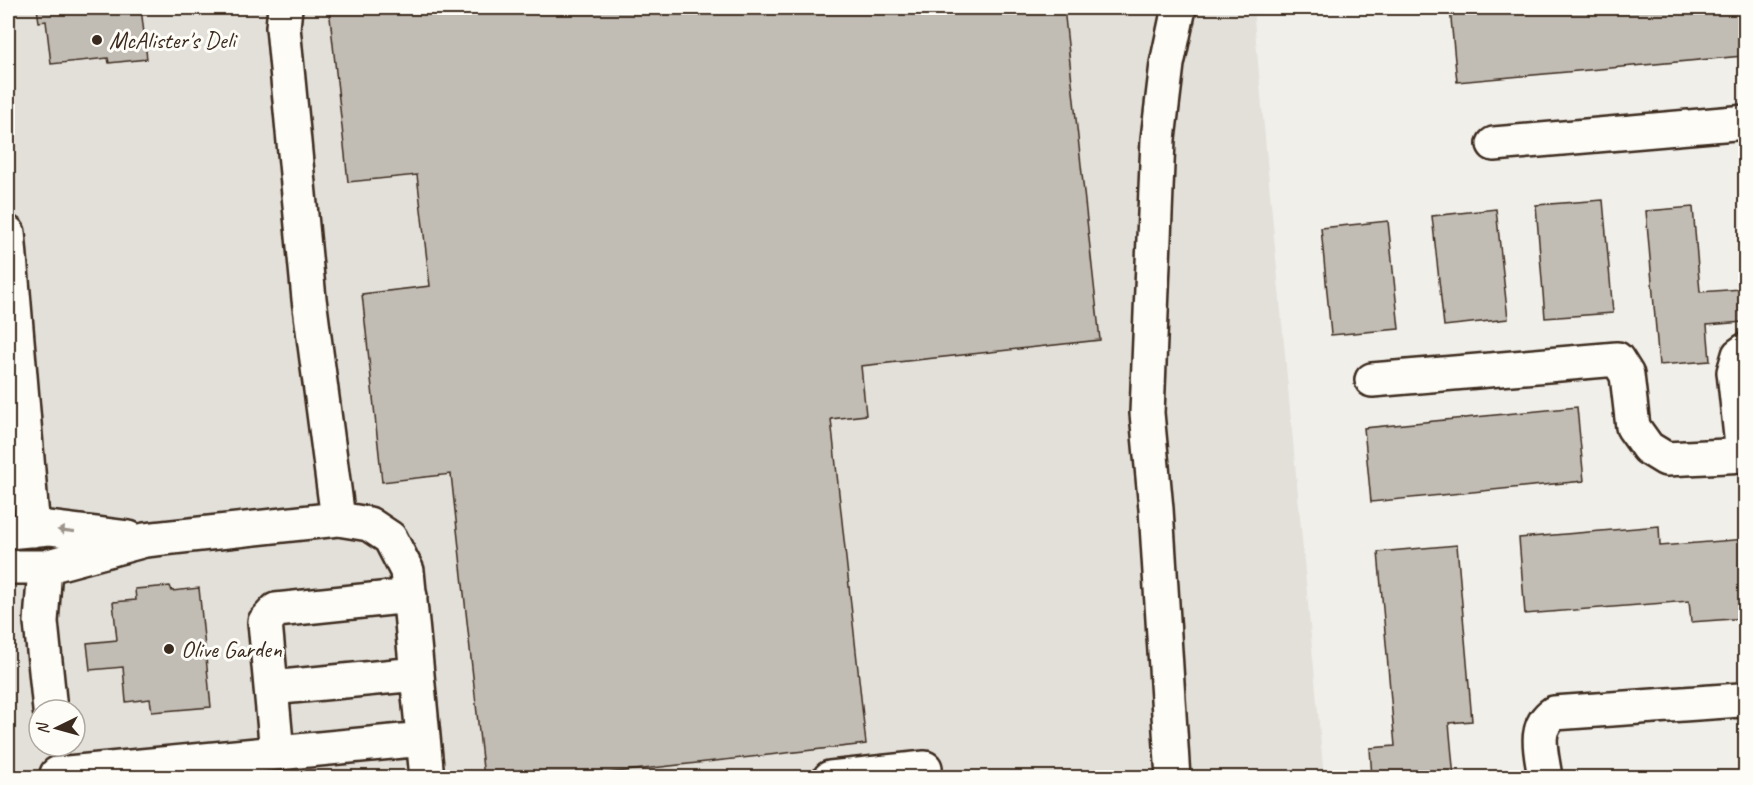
<svg xmlns="http://www.w3.org/2000/svg" width="1753" height="785" viewBox="0 0 1753 785" font-family="Caveat,sans-serif">
	<style>
		.built { fill: #e3e0da; fill-rule: evenodd }
		.building { fill: #c1bcb4; stroke: #3b2a1e; stroke-width: 1.5 }
		.lines { fill: none; stroke-linecap: round; stroke-linejoin: round }
		.minor-casing { stroke: #3b2a1e; stroke-width: 38 }
		.minor { stroke: #fdfcf7; stroke-width: 33 }
		.oneway { fill: #9c938a }
		.poi-dot { fill: #3b2a1e; stroke: #fdfcf7; stroke-width: 2 }
		.labels { text-anchor: middle; stroke-width: 6; stroke-linejoin: round; paint-order: stroke }
		.poi-label { font-size: 24px; fill: #3b2a1e; stroke: #fdfcf7; text-anchor: start }
	</style>
	<rect width="100%" height="100%" fill="#f1efea"/>
	<filter id="ink" filterUnits="userSpaceOnUse"><feTurbulence type="fractalNoise" baseFrequency=".0167" numOctaves="2"/><feDisplacementMap in="SourceGraphic" scale="12" xChannelSelector="R" yChannelSelector="G"/><feConvolveMatrix kernelMatrix="1 2 1 2 8 2 1 2 1" color-interpolation-filters="sRGB"/></filter>
	<g filter="url(#ink)">
		<path class="built" d="M 8,8 L 1253,8 L 1324,777 L 8,777 ZM 39,710 L 75,710 L 75,746 L 39,746 Z"/>
		<path class="building" d="M 37,8 L 141,8 L 147,59 L 109,63 L 108,58 L 51,64 L 46,21 L 39,22 Z
			M 329,8 L 1064,8 L 1100,340 L 861,366 L 866,415 L 831,419 L 866,744 L 563,778 L 484,778 L 451,474 L 382,482 L 362,294 L 430,286 L 417,175 L 348,182 Z
			M 1450,8 L 1738,8 L 1743,56 L 1457,82 Z
			M 1603,200 L 1613,313 L 1545,318 L 1536,205 Z
			M 1693,207 L 1700,292 L 1741,289 L 1743,322 L 1707,325 L 1710,361 L 1659,365 L 1646,211 Z
			M 1496,209 L 1508,319 L 1444,326 L 1432,216 Z
			M 1388,221 L 1399,329 L 1331,335 L 1321,228 Z
			M 1577,407 L 1584,481 L 1371,502 L 1364,428 Z
			M 1659,526 L 1660,546 L 1746,539 L 1746,618 L 1691,622 L 1689,601 L 1525,614 L 1519,538 Z
			M 1457,545 L 1472,721 L 1449,723 L 1454,778 L 1372,778 L 1370,748 L 1395,746 L 1378,552 Z
			M 170,586 L 172,591 L 199,588 L 211,707 L 152,712 L 150,699 L 126,702 L 123,667 L 90,670 L 87,643 L 117,640 L 113,602 L 136,600 L 135,589 Z"/>
		<g class="lines">
			<g class="minor-casing">
				<path id="minor" d="M 285,8 L 283,27 L 309,299 L 338,519
					M 1494,144 L 1746,122
					M 8,233 L 33,530
					M 1372,380 L 1617,359 L 1627,375 L 1633,427 L 1648,448 L 1666,459 L 1746,455
					M 1743,455 L 1734,372 L 1739,355 L 1746,350
					M 8,532 L 49,528 L 129,538
					M 8,567 L 45,567 L 145,540 L 338,519 L 369,524 L 390,538 L 407,571 L 427,778
					M 45,567 L 41,622 L 50,710
					M 271,688 L 417,674
					M 277,753 L 265,622 L 276,610 L 410,596
					M 57,774 L 423,739
					M 830,778 L 925,768
					M 1173,778 L 1156,509 L 1147,413 L 1158,139 L 1167,64 L 1179,8
					M 1545,778 C 1542,754 1532,728 1554,713 L 1740,700 L 1746,702"/>
			</g>
			<use href="#minor" class="minor"/>
		</g>
		<defs><path id="oneway-solid" d="M-6-.8H1V-3.2L6.5 0L1 3.2V.8H-6Z" transform="scale(1.5)"/></defs>
		<use class="oneway" href="#oneway-solid" transform="translate(66 531) rotate(-173)"/>
	</g>
	<g class="poi-dot">
		<circle cx="97" cy="40" r="6"/>
		<circle cx="169" cy="649" r="6"/>
	</g>
	<g class="labels">
		<g class="poi-label">
			<text x="109" y="48">McAlister's Deli</text>
			<text x="181" y="657">Olive Garden</text>
		</g>
	</g>
	<rect width="1753" height="785" fill="none" stroke="#fdfcf7" stroke-width="30"/>
	<rect x="15" y="15" width="1723" height="755" fill="none" stroke="#3b2a1e" stroke-width="2" filter="url(#ink)"/>
	<g transform="translate(57 728) rotate(265)"><circle r="28" fill="#fdfcf7" stroke="#afa8a0" stroke-width="1.5"/>
	<path d="M0-4.5L10 22L0 15L-10 22Z" fill="#3b2a1e"/>
	<text y="-9" font-size="16" font-weight="bold" text-anchor="middle" fill="#3b2a1e">N</text>
	</g>
</svg>
